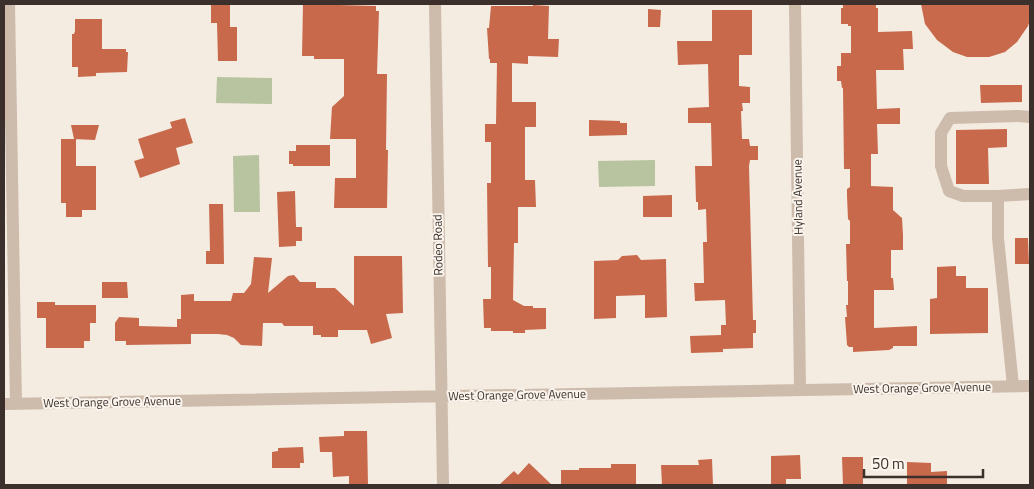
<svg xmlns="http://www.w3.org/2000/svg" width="1034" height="489" viewBox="0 0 1034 489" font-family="'Titillium Web',sans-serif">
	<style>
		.green { fill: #b8c4a0 }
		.building { fill: #c8694b }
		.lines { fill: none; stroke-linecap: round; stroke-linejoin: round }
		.minor { stroke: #cdbbac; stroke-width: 12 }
		.labels { text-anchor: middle; stroke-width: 4; stroke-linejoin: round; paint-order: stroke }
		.street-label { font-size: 12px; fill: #3b302b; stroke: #fbf5ee }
	</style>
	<rect width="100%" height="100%" fill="#f4ebe1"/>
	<path class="green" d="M 217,77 L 272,78 L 272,104 L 216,103 Z
		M 259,155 L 260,212 L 234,212 L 233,156 Z
		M 655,160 L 655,186 L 599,187 L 598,161 Z"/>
	<path class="building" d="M 211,4 L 230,4 L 230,27 L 237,27 L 237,61 L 218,61 L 217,23 L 211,23 Z
		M 303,4 L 376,6 L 376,11 L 379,11 L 377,74 L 387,74 L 386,150 L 388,150 L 387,208 L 334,208 L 335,178 L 356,178 L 356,139 L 330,139 L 332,107 L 344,96 L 344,59 L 314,59 L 314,56 L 302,56 Z
		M 843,4 L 876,4 L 876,8 L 878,8 L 878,32 L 912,31 L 913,49 L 903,49 L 904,70 L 876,70 L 877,109 L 900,108 L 900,124 L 877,124 L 878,154 L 871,154 L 871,186 L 893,187 L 893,210 L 902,218 L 903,235 L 903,250 L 891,250 L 891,278 L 893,278 L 894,290 L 874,290 L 874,328 L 917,326 L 917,346 L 893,346 L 893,348 L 889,350 L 853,352 L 853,347 L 849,347 L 847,345 L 845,317 L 847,317 L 846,305 L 848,305 L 848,281 L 847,281 L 846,244 L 850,244 L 850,221 L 848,219 L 847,196 L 847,189 L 850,187 L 850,169 L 844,169 L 843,88 L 842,88 L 841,81 L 837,81 L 837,66 L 841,66 L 841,53 L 851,53 L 851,26 L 848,26 L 848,24 L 841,24 L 841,8 L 843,8 Z
		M 921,4 L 1030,4 L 1030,20 L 1028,26 L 1017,42 L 1005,52 L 989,57 L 967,57 L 953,52 L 937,40 L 925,24 Z
		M 533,5 L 549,6 L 548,39 L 559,39 L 558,57 L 528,56 L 528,64 L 512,63 L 512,102 L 536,102 L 536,127 L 525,127 L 525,180 L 535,180 L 536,207 L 518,207 L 518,243 L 514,243 L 513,300 L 524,306 L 533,306 L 533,308 L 546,308 L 546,329 L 525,330 L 525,333 L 513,333 L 513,331 L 491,331 L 491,328 L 484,328 L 483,299 L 491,299 L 491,267 L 488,267 L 487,183 L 491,183 L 491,142 L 485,142 L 485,124 L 496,124 L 497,63 L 490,63 L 490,59 L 489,59 L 487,28 L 489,28 L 491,6 L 533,6 Z
		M 648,9 L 661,10 L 660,27 L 648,27 Z
		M 712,10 L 752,10 L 752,55 L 739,55 L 739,86 L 750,87 L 750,103 L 742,103 L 743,111 L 741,111 L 742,139 L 749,139 L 750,146 L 758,146 L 758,160 L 750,160 L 749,166 L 753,320 L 756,320 L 756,333 L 753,333 L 753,348 L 723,349 L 723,352 L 691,353 L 690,336 L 721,335 L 721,325 L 726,325 L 725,300 L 695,301 L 694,283 L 704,283 L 703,242 L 707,242 L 706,209 L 698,210 L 698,202 L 696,202 L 695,166 L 712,166 L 711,123 L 688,123 L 688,108 L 709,107 L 708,64 L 678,65 L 677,41 L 712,41 Z
		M 75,19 L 102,19 L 102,49 L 126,49 L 126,52 L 128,52 L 127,72 L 96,73 L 96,76 L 78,77 L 78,67 L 72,67 L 72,34 L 74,34 L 75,31 Z
		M 980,85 L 1022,85 L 1022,102 L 981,103 Z
		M 185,118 L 193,143 L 176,148 L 180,164 L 140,178 L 134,161 L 144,158 L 138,139 L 172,128 L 170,122 Z
		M 589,120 L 620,121 L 620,123 L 627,123 L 627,135 L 589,136 Z
		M 71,125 L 99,125 L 95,140 L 74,139 Z
		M 1007,129 L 1007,147 L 988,148 L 989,184 L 956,184 L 956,130 Z
		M 61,139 L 76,139 L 76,166 L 96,166 L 96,210 L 82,210 L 82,217 L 66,217 L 66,203 L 61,203 Z
		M 296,145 L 330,145 L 330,166 L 293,166 L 293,164 L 289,164 L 289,151 L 296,151 Z
		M 295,191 L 296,227 L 302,227 L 302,241 L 296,241 L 296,246 L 279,247 L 277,192 Z
		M 672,195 L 672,217 L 643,217 L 643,196 Z
		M 209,204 L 223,204 L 224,264 L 206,264 L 206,251 L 210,251 Z
		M 1015,238 L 1028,238 L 1029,264 L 1015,264 Z
		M 637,255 L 641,260 L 666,259 L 667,317 L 645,318 L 645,295 L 616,296 L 616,318 L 594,319 L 594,261 L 618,260 L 622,256 Z
		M 354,256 L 402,256 L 403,313 L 386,314 L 392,338 L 371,344 L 367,330 L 338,330 L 338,337 L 321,337 L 321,335 L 313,335 L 313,326 L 284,326 L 282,323 L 263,323 L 262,346 L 241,345 L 234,338 L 227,335 L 218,334 L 191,334 L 191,344 L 126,345 L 126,341 L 115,341 L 115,323 L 119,317 L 139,318 L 139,326 L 177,327 L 177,319 L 181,319 L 181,295 L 194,294 L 194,301 L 231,301 L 233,293 L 244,293 L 251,284 L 254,257 L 272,258 L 268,293 L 288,276 L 294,275 L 300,282 L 316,282 L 316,288 L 335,288 L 354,306 Z
		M 956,266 L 956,276 L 966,276 L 966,288 L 988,288 L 988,333 L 930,334 L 930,299 L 937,298 L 937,267 Z
		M 102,282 L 127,282 L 128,298 L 102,298 Z
		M 37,302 L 55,302 L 55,305 L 96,305 L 96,323 L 90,323 L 90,341 L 84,341 L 84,348 L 46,348 L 46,318 L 37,318 Z
		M 344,431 L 367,431 L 368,485 L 349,485 L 349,476 L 333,477 L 332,452 L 320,452 L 319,437 L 344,436 Z
		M 303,447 L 304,463 L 300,463 L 300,468 L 272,468 L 272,452 L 278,451 L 278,448 Z
		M 800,455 L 801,479 L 786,479 L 786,485 L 771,485 L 771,456 Z
		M 842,457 L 863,457 L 863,485 L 843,485 Z
		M 712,459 L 713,485 L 662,485 L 661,465 L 699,465 L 698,460 Z
		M 907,462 L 931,463 L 931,472 L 947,471 L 947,485 L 907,485 Z
		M 529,463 L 552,485 L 499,485 L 514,471 L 518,475 Z
		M 611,464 L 636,464 L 636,484 L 561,485 L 561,470 L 579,470 L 579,468 L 611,468 Z"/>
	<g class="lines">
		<path class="minor" d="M 9,4 L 16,404
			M 435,4 L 443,485
			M 795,4 L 800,390
			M 998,196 L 963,196 L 949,191 L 941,166 L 941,133 L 950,118 L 1018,116 L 1030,117
			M 1013,386 L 998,238 L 998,196 L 1030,194
			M 4,404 L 1030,386"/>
	</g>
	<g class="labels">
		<g class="street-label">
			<text transform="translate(798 197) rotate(-91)" y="4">Hyland Avenue</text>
			<text transform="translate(438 245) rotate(-91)" y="4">Rodeo Road</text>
			<text transform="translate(922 388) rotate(-1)" y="4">West Orange Grove Avenue</text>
			<text transform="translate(517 395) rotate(-1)" y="4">West Orange Grove Avenue</text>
			<text transform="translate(112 402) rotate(-1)" y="4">West Orange Grove Avenue</text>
		</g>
	</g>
	<rect width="1034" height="489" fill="none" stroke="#3b302b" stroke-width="10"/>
	<path d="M864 469v8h119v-8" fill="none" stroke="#3b302b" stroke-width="2.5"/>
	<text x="872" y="469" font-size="15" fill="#3b302b" stroke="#fbf5ee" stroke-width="4" paint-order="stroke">50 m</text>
</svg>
